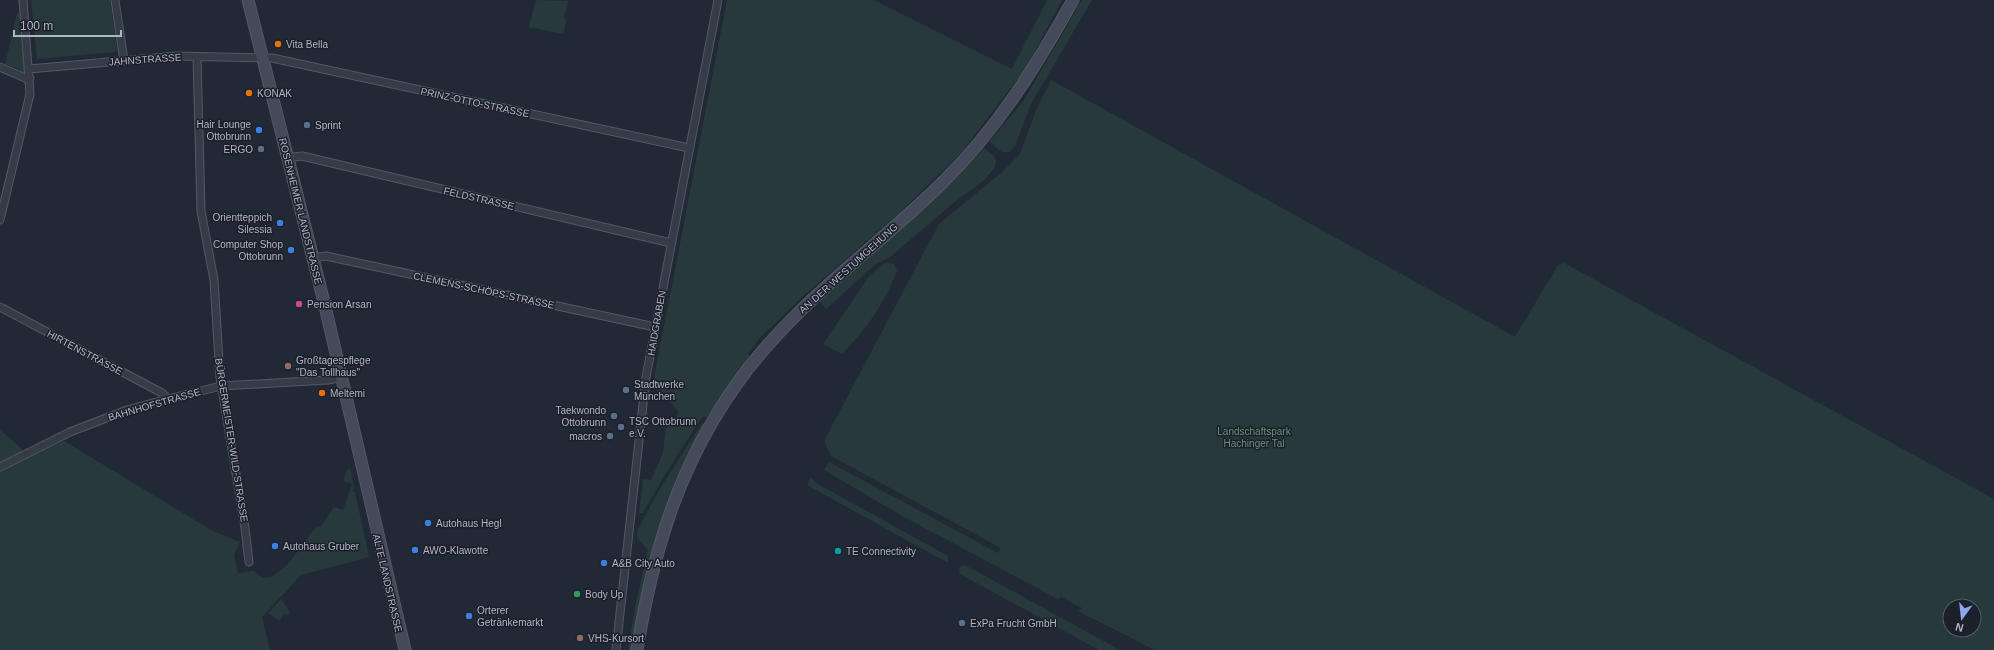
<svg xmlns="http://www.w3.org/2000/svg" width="1994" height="650" viewBox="0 0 1994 650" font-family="Arial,sans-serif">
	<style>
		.green { fill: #28393b; fill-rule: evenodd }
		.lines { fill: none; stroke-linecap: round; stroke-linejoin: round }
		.minor-casing { stroke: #535865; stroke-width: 9 }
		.secondary-casing { stroke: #535865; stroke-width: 13 }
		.minor { stroke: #353b47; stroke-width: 7 }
		.secondary { stroke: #444a5a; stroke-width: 11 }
		.food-dot { fill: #e8710a; stroke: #1b202b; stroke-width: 1.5 }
		.service-dot { fill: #5c6f8a; stroke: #1b202b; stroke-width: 1.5 }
		.shop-dot { fill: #3f7fe0; stroke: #1b202b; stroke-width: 1.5 }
		.hotel-dot { fill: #d1479c; stroke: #1b202b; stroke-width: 1.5 }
		.education-dot { fill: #8d6e63; stroke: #1b202b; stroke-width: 1.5 }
		.culture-dot { fill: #0f9aa8; stroke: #1b202b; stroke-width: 1.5 }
		.leisure-dot { fill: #2e9e5b; stroke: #1b202b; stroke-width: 1.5 }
		.labels { text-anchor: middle; stroke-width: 3; stroke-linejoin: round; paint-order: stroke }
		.poi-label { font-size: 10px; fill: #b0b5c3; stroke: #1b202b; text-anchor: start }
		.street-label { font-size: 10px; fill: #b0b5c3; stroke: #1b202b }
		.park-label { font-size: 10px; fill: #699277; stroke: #1b202b }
	</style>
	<rect width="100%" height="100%" fill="#222936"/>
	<path class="green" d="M 31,0 L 110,0 L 117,49 L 116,52 L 37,59 Z
		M 536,0 L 568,1 L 564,18 L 566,19 L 564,34 L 529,27 Z
		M 727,0 L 874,0 L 1012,69 L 1047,0 L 1062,0 L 1025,70 L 959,155 L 899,213 L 801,298 L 760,338 L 748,354 L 750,356 L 712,411 L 707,417 L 702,417 L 669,468 L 643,513 L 639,513 L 643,479 L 651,480 L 663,453 L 666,426 L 675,424 L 678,411 L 653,383 Z
		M 1082,0 L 1092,0 L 1031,104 L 1015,146 L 1009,152 L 1002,152 L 989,142 L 1024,100 Z
		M 19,12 L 21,14 L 25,73 L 5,64 L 17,14 Z
		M 1051,80 L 1515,337 L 1558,265 L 1564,263 L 1994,499 L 1994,650 L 1155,650 L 1078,611 L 1082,608 L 1061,597 L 1058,599 L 904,517 L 824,470 L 829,462 L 998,553 L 1001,548 L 831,456 L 825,444 L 825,439 L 939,224 L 1001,173 L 1020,154 L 1036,110 ZM 1950,606 L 1974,606 L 1974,630 L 1950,630 Z
		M 984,148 L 994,156 L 996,162 L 994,169 L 983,181 L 952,204 L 889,258 L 876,264 L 826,309 L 819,300 L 946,188 Z
		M 886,262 L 894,264 L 897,270 C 886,302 865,331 842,354 L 823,344 L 869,276 Z
		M 702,423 L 704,424 L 679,474 L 662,523 L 633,650 L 628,650 L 635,607 L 648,550 L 637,538 L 637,531 L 659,490 Z
		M 0,430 L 21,448 L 25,458 L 64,441 L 211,530 L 240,542 L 234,555 L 238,573 L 254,571 L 263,578 L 272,577 L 288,564 L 317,526 L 321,527 L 334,507 L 343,510 L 352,484 L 343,481 L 347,469 L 350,468 L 354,489 L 352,490 L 355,492 L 369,557 L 301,575 L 262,617 L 270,650 L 0,650 Z
		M 811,477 L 816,483 L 948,556 L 948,563 L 807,485 Z
		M 965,565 L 1120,650 L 1099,650 L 960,574 L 959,570 L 961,566 Z
		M 281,599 L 290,612 L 289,615 L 284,614 L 280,621 L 268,613 Z"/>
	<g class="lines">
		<g class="minor-casing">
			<path id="minor" d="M 115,0 L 124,61
				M 197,57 L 201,211 L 214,280 L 220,377 L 245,528 L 249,562
				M 0,67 L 25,78 L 30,78
				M 29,69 L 177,56 L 272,58 L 689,148
				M 287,158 L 302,156 L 671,243
				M 0,220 L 30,94 L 23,0
				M 313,258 L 326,256 L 655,327
				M 0,307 L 162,393 L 168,399
				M 0,467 L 70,432 L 127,410 L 168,399 L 221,386 L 328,380 L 342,377
				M 616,650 L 646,377 L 718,0"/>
		</g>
		<g class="secondary-casing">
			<path id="secondary" d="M 248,0 L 324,302 L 405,650
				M 637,650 C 653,552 678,467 736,385 C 793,304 873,251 942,183 C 998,128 1035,68 1073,0"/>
		</g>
		<use href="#minor" class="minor"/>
		<use href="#secondary" class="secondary"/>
	</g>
	<g class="food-dot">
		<circle cx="278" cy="44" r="4"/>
		<circle cx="249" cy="93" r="4"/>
		<circle cx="322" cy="393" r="4"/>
	</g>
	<g class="service-dot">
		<circle cx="307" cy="125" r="4"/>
		<circle cx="261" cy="149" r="4"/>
		<circle cx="626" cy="390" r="4"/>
		<circle cx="614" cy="416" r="4"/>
		<circle cx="621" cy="427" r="4"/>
		<circle cx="610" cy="436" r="4"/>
		<circle cx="962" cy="623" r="4"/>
	</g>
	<g class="shop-dot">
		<circle cx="259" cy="130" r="4"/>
		<circle cx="280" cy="223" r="4"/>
		<circle cx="291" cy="250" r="4"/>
		<circle cx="428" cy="523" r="4"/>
		<circle cx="275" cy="546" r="4"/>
		<circle cx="415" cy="550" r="4"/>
		<circle cx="604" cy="563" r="4"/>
		<circle cx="469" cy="616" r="4"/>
	</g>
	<circle class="hotel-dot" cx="299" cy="304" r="4"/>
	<g class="education-dot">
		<circle cx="288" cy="366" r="4"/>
		<circle cx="580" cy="638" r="4"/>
	</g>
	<circle class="culture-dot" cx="838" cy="551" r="4"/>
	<circle class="leisure-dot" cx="577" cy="594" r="4"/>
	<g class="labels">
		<g class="poi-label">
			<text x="286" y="48">Vita Bella</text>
			<text x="257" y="97">KONAK</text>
			<text x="251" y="128" text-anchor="end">Hair Lounge<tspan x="251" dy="12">Ottobrunn</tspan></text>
			<text x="315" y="129">Sprint</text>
			<text x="253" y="153" text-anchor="end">ERGO</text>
			<text x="272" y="221" text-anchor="end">Orientteppich<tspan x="272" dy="12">Silessia</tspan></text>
			<text x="283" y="248" text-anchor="end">Computer Shop<tspan x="283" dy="12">Ottobrunn</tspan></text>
			<text x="307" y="308">Pension Arsan</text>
			<text x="296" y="364">Großtagespflege<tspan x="296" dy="12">"Das Tollhaus"</tspan></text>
			<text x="634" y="388">Stadtwerke<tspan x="634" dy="12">München</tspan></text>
			<text x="330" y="397">Meltemi</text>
			<text x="606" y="414" text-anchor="end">Taekwondo<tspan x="606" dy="12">Ottobrunn</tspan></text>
			<text x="629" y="425">TSC Ottobrunn<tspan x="629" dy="12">e.V.</tspan></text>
			<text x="602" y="440" text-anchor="end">macros</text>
			<text x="436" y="527">Autohaus Hegl</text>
			<text x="283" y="550">Autohaus Gruber</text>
			<text x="423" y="554">AWO-Klawotte</text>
			<text x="846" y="555">TE Connectivity</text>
			<text x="612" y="567">A&amp;B City Auto</text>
			<text x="585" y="598">Body Up</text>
			<text x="477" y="614">Orterer<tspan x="477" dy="12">Getränkemarkt</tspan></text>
			<text x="970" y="627">ExPa Frucht GmbH</text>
			<text x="588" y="642">VHS-Kursort</text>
		</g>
		<g class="street-label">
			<text transform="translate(145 59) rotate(-4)" y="4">JAHNSTRASSE</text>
			<text transform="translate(475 102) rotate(12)" y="4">PRINZ-OTTO-STRASSE</text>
			<text transform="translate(479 198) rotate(13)" y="4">FELDSTRASSE</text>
			<text transform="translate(301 211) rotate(76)" y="4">ROSENHEIMER LANDSTRASSE</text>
			<text transform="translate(848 268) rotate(-42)" y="4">AN DER WESTUMGEHUNG</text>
			<text transform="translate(484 290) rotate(12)" y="4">CLEMENS-SCHÖPS-STRASSE</text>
			<text transform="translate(656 323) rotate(-80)" y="4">HAIDGRABEN</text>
			<text transform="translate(85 352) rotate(28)" y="4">HIRTENSTRASSE</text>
			<text transform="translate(154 404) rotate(-16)" y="4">BAHNHOFSTRASSE</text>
			<text transform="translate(232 440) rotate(81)" y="4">BÜRGERMEISTER-WILD-STRASSE</text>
			<text transform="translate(388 583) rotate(77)" y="4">ALTE LANDSTRASSE</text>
		</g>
		<g class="park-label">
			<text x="1254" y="435">Landschaftspark<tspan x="1254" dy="12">Hachinger Tal</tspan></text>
		</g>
	</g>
	<g transform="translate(1962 618) rotate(195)"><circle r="19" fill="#1b202b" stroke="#575c68"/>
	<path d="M0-3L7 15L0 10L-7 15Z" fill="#89a6ef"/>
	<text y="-6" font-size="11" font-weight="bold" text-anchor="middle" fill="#b0b5c3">N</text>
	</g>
	<path d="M14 30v6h107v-6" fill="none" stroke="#b0b5c3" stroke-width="2"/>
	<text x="20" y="30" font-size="12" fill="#b0b5c3" stroke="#1b202b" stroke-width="3" paint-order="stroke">100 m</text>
</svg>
